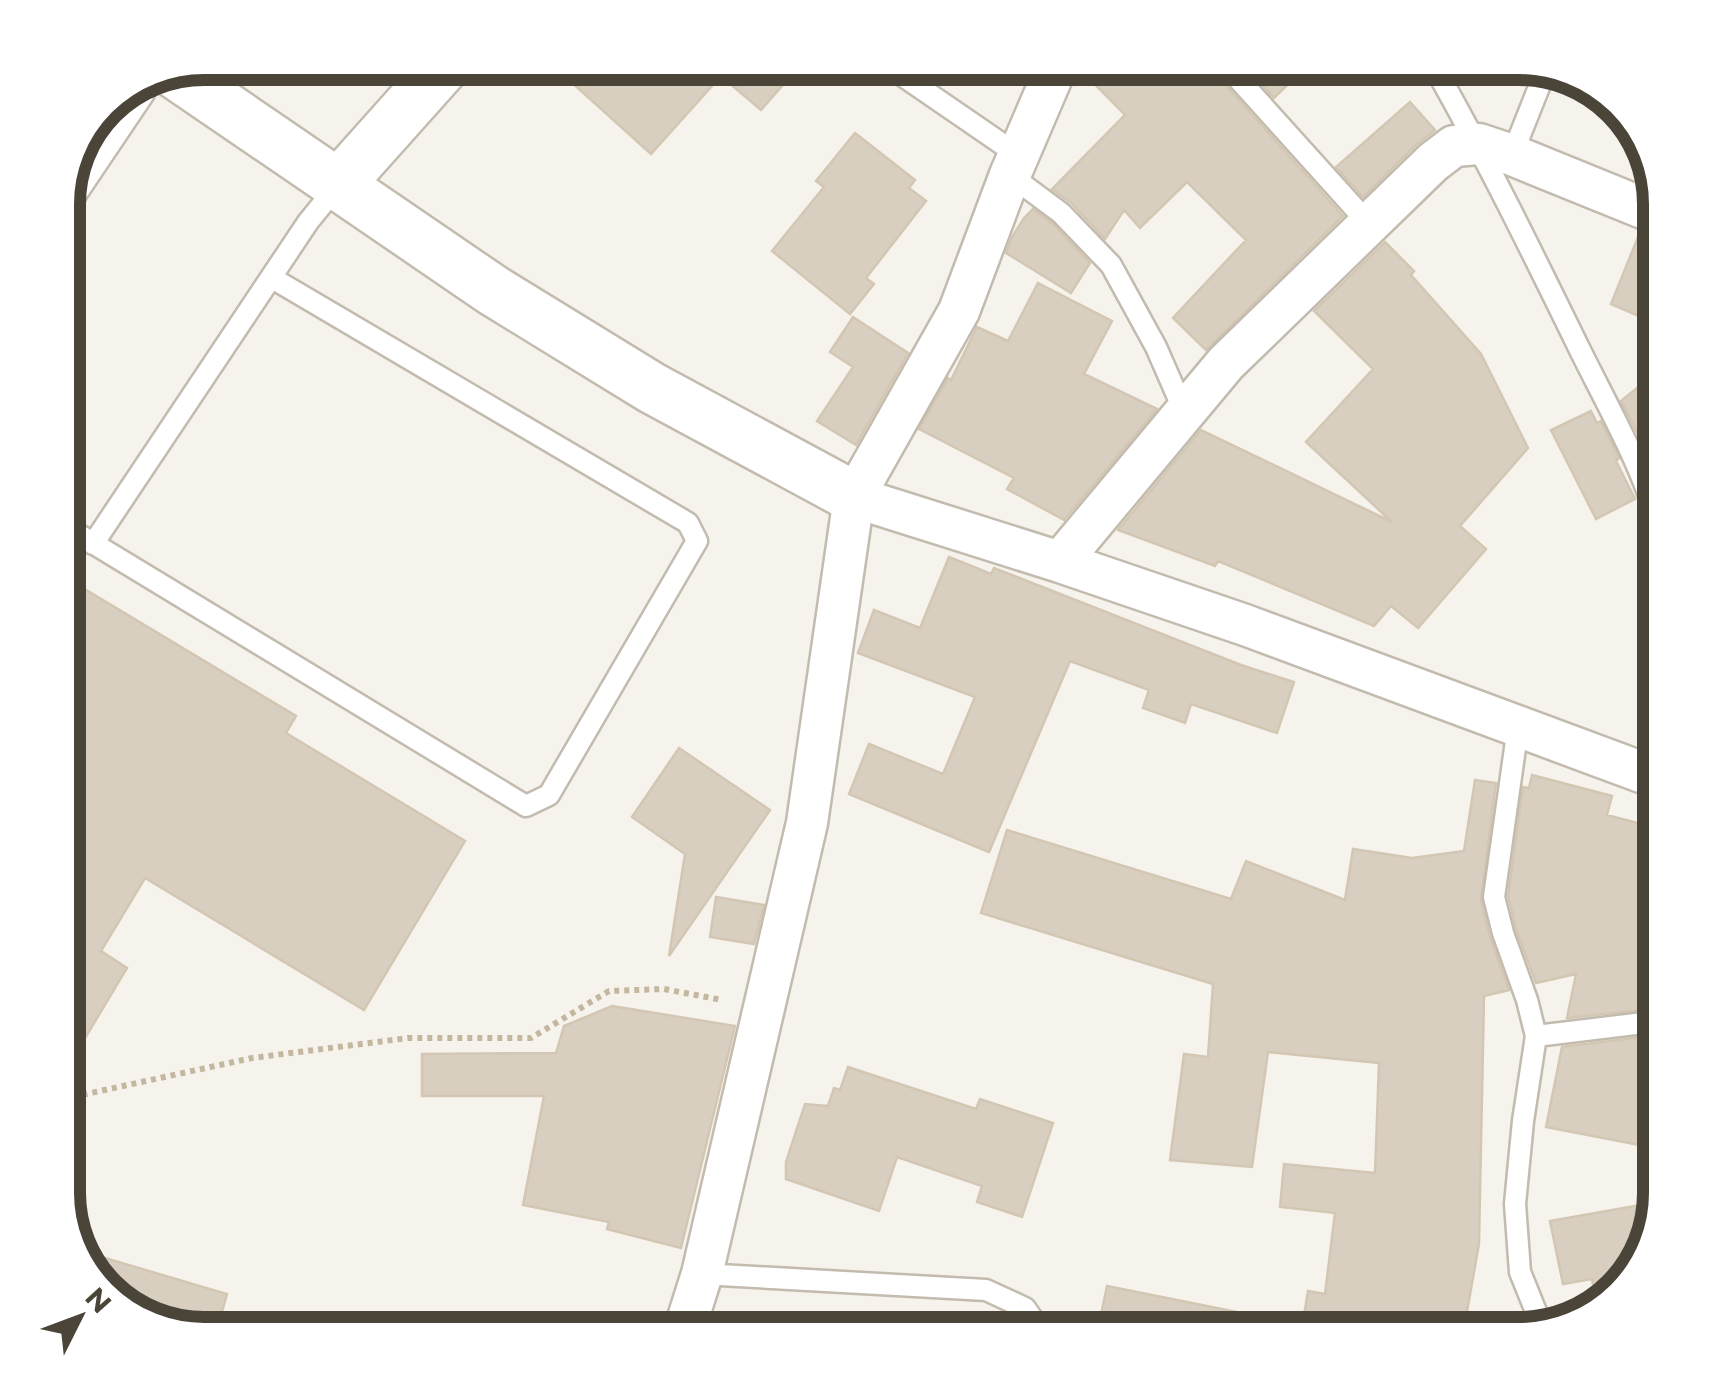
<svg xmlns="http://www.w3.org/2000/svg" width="1723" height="1397" viewBox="0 0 1723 1397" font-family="Montserrat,sans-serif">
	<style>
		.building { fill: #d8cfc1; stroke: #d3c7b4; stroke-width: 2.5 }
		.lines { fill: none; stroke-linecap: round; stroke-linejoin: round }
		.service-casing { stroke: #c2bbae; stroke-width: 25 }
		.minor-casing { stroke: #c2bbae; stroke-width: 45 }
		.tertiary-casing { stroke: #c2bbae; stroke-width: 55 }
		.path { stroke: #c4b79f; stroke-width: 6; stroke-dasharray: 5 5; stroke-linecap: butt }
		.service { stroke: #fff; stroke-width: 20 }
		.minor { stroke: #fff; stroke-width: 40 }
		.tertiary { stroke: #fff; stroke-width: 50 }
		.rim { fill: none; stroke: #4b4439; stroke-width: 12 }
	</style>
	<rect width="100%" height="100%" fill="#f6f3ec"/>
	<path class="building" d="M 549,62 L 803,62 L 761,110 L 721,76 L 651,154 Z
		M 1081,62 L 1205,62 L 1343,216 L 1206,350 L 1173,318 L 1246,240 L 1187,182 L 1140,228 L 1124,210 L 1105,239 L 1071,203 L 1052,189 L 1125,115 L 1080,69 Z
		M 1256,62 L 1311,62 L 1274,98 L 1249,70 Z
		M 1410,102 L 1435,130 L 1416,145 L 1363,197 L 1336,167 Z
		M 855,133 L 915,180 L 909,188 L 926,201 L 866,278 L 874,284 L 850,314 L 772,251 L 824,187 L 816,181 Z
		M 1033,209 L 1052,223 L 1090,263 L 1071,293 L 1006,253 L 1012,237 L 1024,218 Z
		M 1640,232 L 1660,238 L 1660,325 L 1611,304 Z
		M 1385,242 L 1414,271 L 1411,275 L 1481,354 L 1528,448 L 1460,526 L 1486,549 L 1418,628 L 1391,606 L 1374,626 L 1218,561 L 1215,566 L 1118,530 L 1201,430 L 1392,522 L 1306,442 L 1373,369 L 1314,311 Z
		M 1038,283 L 1112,321 L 1084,374 L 1157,409 L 1064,520 L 1007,489 L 1014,478 L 919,429 L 948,378 L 951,380 L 977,327 L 1008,341 Z
		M 853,317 L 908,353 L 856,445 L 817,421 L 853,367 L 830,352 Z
		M 1643,383 L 1660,404 L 1660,424 L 1641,440 L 1621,401 Z
		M 1591,411 L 1597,423 L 1601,421 L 1619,458 L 1616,461 L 1635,499 L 1596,519 L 1551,430 Z
		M 949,557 L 991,574 L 994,568 L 1241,665 L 1294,682 L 1277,733 L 1191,704 L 1185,723 L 1143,708 L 1149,690 L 1070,661 L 989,852 L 849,794 L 869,744 L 943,774 L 975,697 L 858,653 L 874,610 L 920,628 Z
		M 63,576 L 296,716 L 286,733 L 465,841 L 364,1010 L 145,878 L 101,951 L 127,968 L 63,1075 Z
		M 679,748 L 770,810 L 669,956 L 685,854 L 632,817 Z
		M 1532,775 L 1612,796 L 1607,815 L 1660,829 L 1660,898 L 1650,941 L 1660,941 L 1660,1008 L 1567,1018 L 1576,974 L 1536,983 L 1516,929 L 1508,896 L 1523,787 L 1529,788 Z
		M 1475,780 L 1496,783 L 1481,900 L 1490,937 L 1509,990 L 1484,996 L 1479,1244 L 1463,1334 L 1301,1334 L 1308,1291 L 1325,1294 L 1335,1213 L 1280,1207 L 1284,1164 L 1375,1173 L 1379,1063 L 1268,1052 L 1252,1167 L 1170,1160 L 1184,1054 L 1208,1057 L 1213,984 L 981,913 L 1007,830 L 1231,899 L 1246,861 L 1345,900 L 1353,849 L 1412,858 L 1464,851 Z
		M 716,897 L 764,905 L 754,944 L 710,937 Z
		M 612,1006 L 735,1026 L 681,1248 L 607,1229 L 609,1222 L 523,1205 L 544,1096 L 422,1096 L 422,1054 L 556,1053 L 564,1026 Z
		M 1660,1035 L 1660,1149 L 1546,1127 L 1562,1047 Z
		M 848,1067 L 976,1109 L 980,1099 L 1053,1123 L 1022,1217 L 977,1202 L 982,1186 L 897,1157 L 879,1211 L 786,1179 L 786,1162 L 805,1104 L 828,1106 L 834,1088 L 840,1090 Z
		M 1657,1202 L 1626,1286 L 1597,1308 L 1592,1279 L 1563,1284 L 1550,1221 Z
		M 88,1253 L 227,1294 L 216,1333 L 144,1312 L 111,1300 Z
		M 1107,1286 L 1252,1315 L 1251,1334 L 1097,1334 Z"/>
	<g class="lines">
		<g class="service-casing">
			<path id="service" d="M 884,63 L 1018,155
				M 1224,63 L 1369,224
				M 1432,63 C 1485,156 1532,252 1579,348 C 1608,407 1643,467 1660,530
				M 1512,155 L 1545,72
				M 1010,175 L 1061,213 L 1111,265 L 1156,347 L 1184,411
				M 63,525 L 526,806 L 549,795 L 697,541 L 688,523 L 272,278
				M 93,544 L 308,222 L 338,185
				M 1518,727 L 1494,897 L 1503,933 L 1527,1000 L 1536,1036 L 1523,1121 L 1515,1204 L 1520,1272 L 1543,1329
				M 1536,1036 L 1660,1021
				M 702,1274 L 986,1290 L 1025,1308 L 1043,1334"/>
		</g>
		<g class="minor-casing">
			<path id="minor" d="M 63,196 L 135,89
				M 854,497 L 1060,562 L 1245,625 L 1660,779
				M 1060,562 L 1226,363 L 1433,162 L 1454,146 L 1479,144 L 1512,155 L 1660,215
				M 683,1334 L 702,1274 L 807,823 L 854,497 L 959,311 L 1010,175 L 1058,63"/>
		</g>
		<g class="tertiary-casing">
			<path id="tertiary" d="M 175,73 L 494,291 L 652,388 L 854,497
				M 338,185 L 447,63"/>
		</g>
		<path class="path" d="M 63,1099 L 252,1058 L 408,1038 L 531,1038 L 609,991 L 664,989 L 722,1000"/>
		<use href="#service" class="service"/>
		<use href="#minor" class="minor"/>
		<use href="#tertiary" class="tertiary"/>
	</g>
	<path d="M0 0H1723V1397H0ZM204 80H1519A124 124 0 0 1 1643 204V1193A124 124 0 0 1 1519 1317H204A124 124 0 0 1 80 1193V204A124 124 0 0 1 204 80Z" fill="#fff" fill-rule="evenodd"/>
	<path class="rim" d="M204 80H1519A124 124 0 0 1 1643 204V1193A124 124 0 0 1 1519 1317H204A124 124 0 0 1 80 1193V204A124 124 0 0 1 204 80Z"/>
	<g transform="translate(80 1317) rotate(48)" stroke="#ffffff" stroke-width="8" paint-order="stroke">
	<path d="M0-8L18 38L0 25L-18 38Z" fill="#4b4439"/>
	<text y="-15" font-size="28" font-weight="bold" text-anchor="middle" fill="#4b4439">N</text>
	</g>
</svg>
